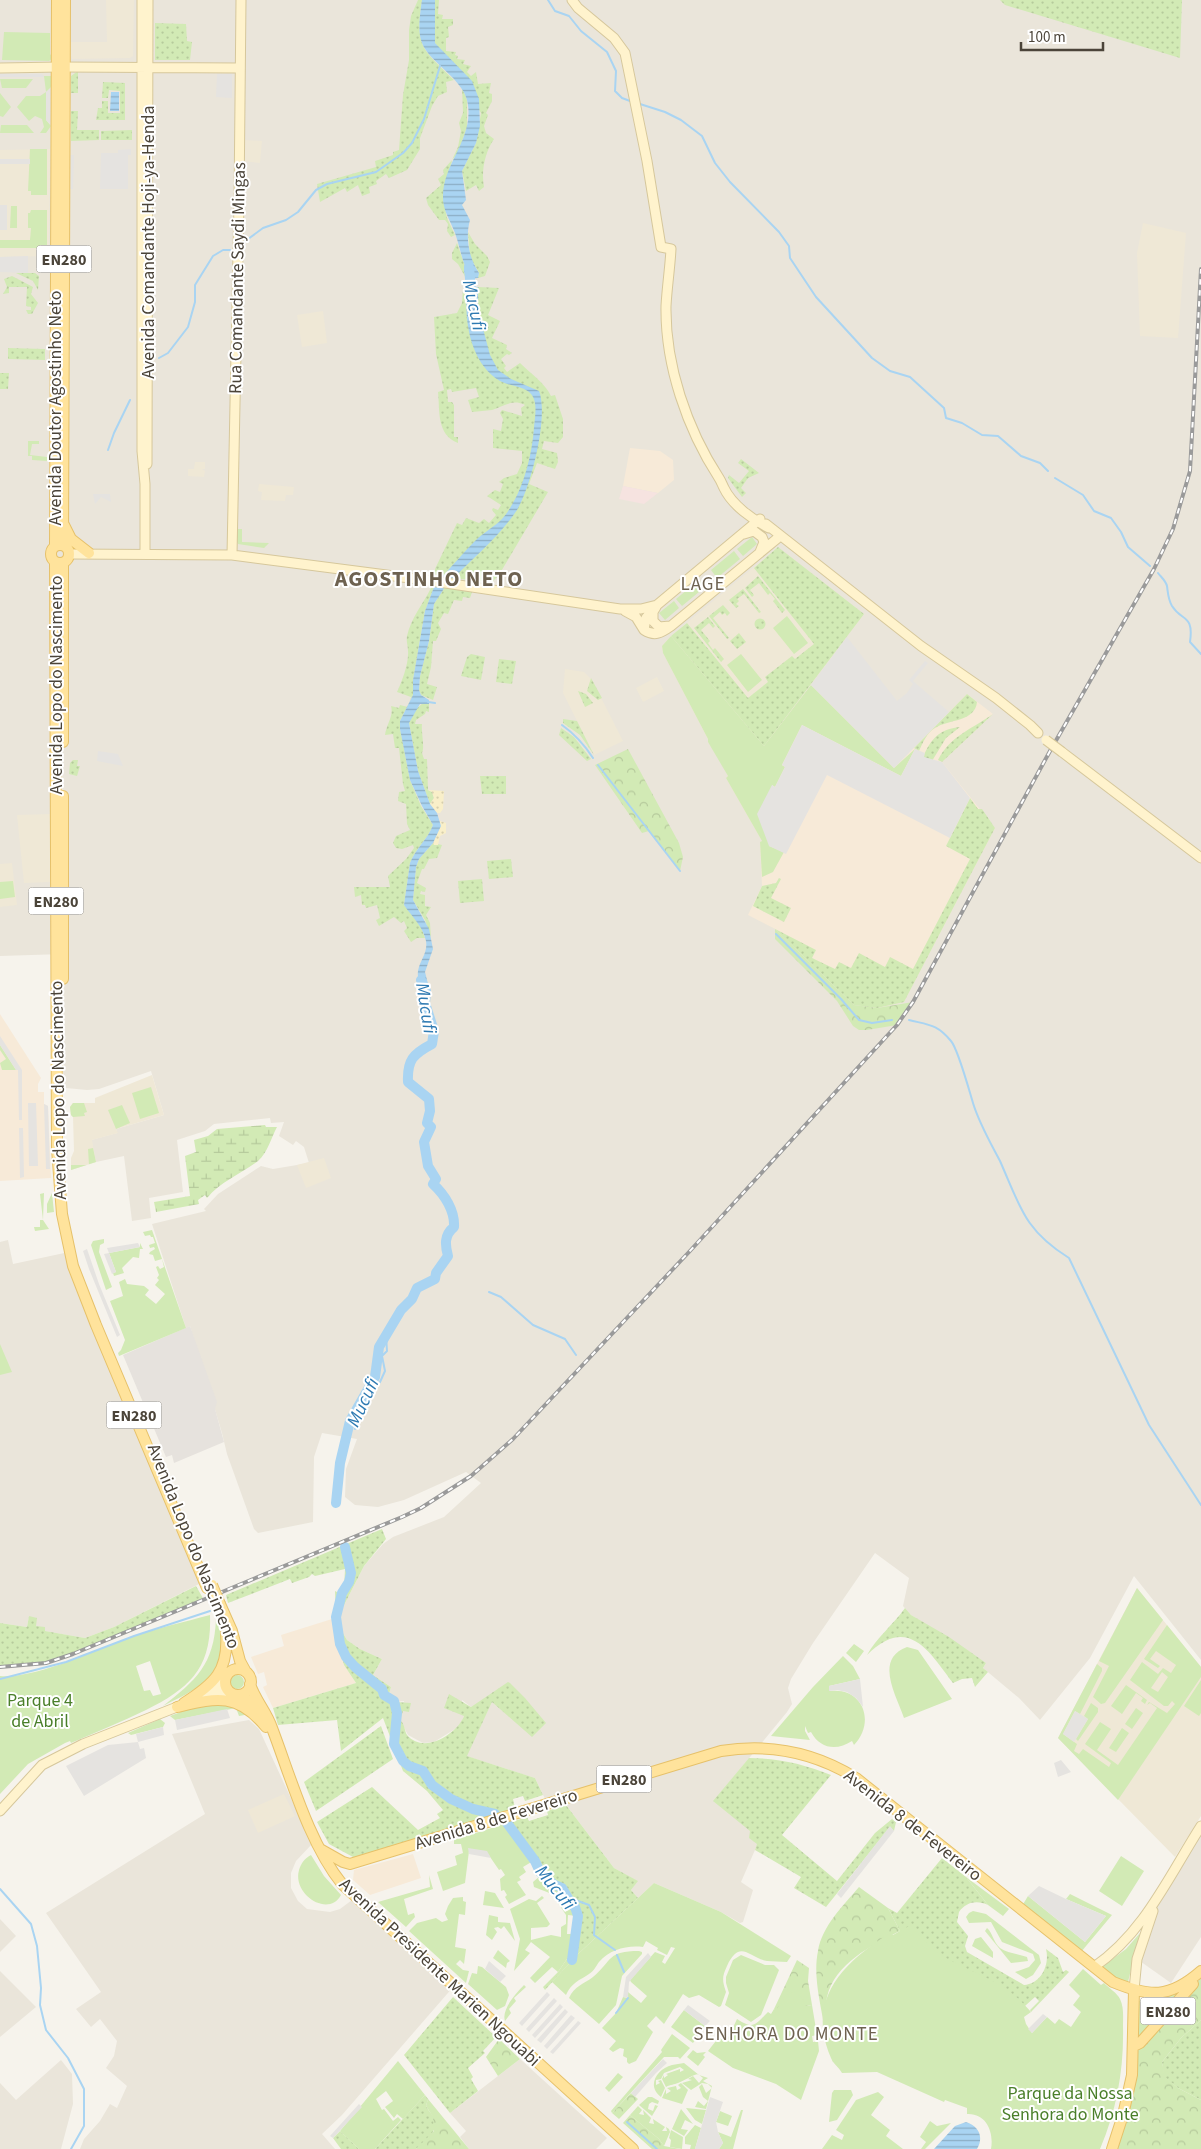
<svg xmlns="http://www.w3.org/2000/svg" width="1201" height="2149" viewBox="0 0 1201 2149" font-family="'Source Sans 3',sans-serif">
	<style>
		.residential { fill: #eae5da }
		.commercial { fill: #f7ead8 }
		.industrial { fill: #e6e2dd }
		.education { fill: #efe8d6 }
		.medical { fill: #f6e3e0 }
		.grass { fill: url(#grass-dots) }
		.forest { fill: url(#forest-crowns) }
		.wetland { fill: url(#wetland-marsh) }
		.sand { fill: url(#sand-dots) }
		.green { fill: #d2eab5; fill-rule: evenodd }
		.parking { fill: #e5e3e0 }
		.water { fill: url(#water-rules) }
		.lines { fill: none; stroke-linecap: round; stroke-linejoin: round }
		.stream { stroke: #a9d4f2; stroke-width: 2 }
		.river { stroke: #a9d4f2; stroke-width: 10 }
		.secondary-casing { stroke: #d6c79b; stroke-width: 11 }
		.primary-casing { stroke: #e6c16a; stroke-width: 12 }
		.secondary { stroke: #fff3cd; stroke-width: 9 }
		.primary { stroke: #ffe39c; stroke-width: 10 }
		.rail-casing { stroke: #9a9a9a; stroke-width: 4 }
		.rail { stroke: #fff; stroke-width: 2; stroke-dasharray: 5.5; stroke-linecap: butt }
		.secondary-bridge-casing { stroke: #d6c79b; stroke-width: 11; stroke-linecap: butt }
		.primary-bridge-casing { stroke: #e6c16a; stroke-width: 12; stroke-linecap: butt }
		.secondary-bridge { stroke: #fff3cd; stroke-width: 9 }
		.primary-bridge { stroke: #ffe39c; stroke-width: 10 }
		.labels { text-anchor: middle; stroke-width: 4; stroke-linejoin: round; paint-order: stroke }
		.shield { fill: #fff; stroke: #817c74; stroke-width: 1 }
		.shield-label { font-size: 16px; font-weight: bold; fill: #4b4439 }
		.street-label { font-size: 18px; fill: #4b4439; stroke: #fff }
		.park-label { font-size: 18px; fill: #4a7f2a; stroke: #fff }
		.water-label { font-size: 19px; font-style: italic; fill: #2e7ab2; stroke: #fff }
		.neighbourhood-label { font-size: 19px; letter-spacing: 1px; fill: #6e6250; stroke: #fff }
		.district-label { font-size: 22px; font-weight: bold; letter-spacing: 1px; fill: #6e6250; stroke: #fff }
	</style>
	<defs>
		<pattern id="grass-dots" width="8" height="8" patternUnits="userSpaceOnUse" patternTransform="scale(1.25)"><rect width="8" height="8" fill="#d2eab5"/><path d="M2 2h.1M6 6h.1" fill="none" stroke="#b6ca9c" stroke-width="1.8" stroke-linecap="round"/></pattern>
		<pattern id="forest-crowns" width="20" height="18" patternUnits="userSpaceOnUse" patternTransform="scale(1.25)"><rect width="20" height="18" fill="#d2eab5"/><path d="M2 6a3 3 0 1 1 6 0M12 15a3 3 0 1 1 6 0" fill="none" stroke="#b6ca9c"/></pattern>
		<pattern id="wetland-marsh" width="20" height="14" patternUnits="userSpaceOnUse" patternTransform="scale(1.25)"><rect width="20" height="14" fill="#d2eab5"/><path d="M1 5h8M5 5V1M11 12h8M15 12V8" fill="none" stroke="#b6ca9c"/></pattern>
		<pattern id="sand-dots" width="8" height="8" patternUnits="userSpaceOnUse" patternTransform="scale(1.25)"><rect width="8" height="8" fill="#f9efc9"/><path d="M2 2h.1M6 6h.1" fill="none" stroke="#d7cead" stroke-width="1.8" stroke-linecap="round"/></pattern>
		<pattern id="water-rules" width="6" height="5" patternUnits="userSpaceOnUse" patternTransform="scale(1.25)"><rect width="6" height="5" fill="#a9d4f2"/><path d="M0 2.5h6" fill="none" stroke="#8caec5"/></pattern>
	</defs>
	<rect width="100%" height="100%" fill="#f6f3ec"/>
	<path class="residential" d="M 0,0 L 1201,0 L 1201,1660 L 1134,1576 L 1090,1658 L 1040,1720 L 1019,1698 L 983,1668 L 986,1663 L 911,1615 L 903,1606 L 909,1578 L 875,1553 L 813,1643 L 791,1679 L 788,1688 L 792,1704 L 787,1712 L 714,1801 L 751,1831 L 758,1843 L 741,1882 L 753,1890 L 743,1922 L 740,1923 L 721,1912 L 654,1883 L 638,1898 L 631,1890 L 637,1881 L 614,1868 L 566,1805 L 566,1797 L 547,1803 L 535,1778 L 466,1756 L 492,1702 L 471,1707 L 462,1700 L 464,1716 L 460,1726 L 434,1742 L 423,1743 L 408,1735 L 400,1720 L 404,1701 L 396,1702 L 389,1694 L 391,1687 L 373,1675 L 382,1659 L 360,1649 L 347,1640 L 340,1628 L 341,1611 L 364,1566 L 383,1544 L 393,1537 L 444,1517 L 481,1483 L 466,1472 L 404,1500 L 378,1507 L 355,1505 L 345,1497 L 346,1469 L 357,1439 L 322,1433 L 314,1457 L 313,1522 L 258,1533 L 254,1529 L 227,1454 L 222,1433 L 190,1326 L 186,1328 L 152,1224 L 206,1211 L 204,1209 L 218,1194 L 261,1166 L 273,1169 L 309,1163 L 304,1147 L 296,1141 L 293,1145 L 279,1136 L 284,1122 L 271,1123 L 270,1118 L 214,1124 L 205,1131 L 177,1140 L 183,1192 L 149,1198 L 151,1218 L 132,1221 L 124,1156 L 96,1162 L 91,1140 L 117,1133 L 116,1129 L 164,1115 L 151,1071 L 99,1089 L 87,1090 L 66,1088 L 63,1083 L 63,954 L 0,956 Z
		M 8,1240 L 13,1264 L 69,1252 L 205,1581 L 114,1627 L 85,1638 L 44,1631 L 36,1626 L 29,1616 L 27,1627 L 0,1623 L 0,1242 Z
		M 249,1720 L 259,1729 L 312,1844 L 296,1861 L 291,1873 L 291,1888 L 298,1901 L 307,1909 L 330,1912 L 340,1909 L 356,1897 L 454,1986 L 342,2115 L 322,2134 L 335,2149 L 80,2149 L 84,2139 L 100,2121 L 110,2104 L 117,2108 L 127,2086 L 106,2068 L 114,2056 L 117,2041 L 100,2019 L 91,2027 L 76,2009 L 101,1992 L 46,1913 L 205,1814 L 172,1734 Z
		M 1201,1826 L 1201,1937 L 1171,1983 L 1137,1959 L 1160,1891 Z
		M 0,1919 L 16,1936 L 0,1952 Z
		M 0,1971 L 36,2007 L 0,2037 Z
		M 520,2059 L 607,2138 L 596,2149 L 469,2149 L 460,2137 L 466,2131 L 450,2113 Z
		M 61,2060 L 72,2074 L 73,2104 L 61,2149 L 0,2149 L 0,2083 L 16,2100 Z"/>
	<path class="commercial" d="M 630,448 L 660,451 L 673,460 L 674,480 L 658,493 L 623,486 Z
		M 671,636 L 764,746 L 811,685 L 894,768 L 967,694 L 993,714 L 942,762 L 995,828 L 904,1002 L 877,1008 L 775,929 L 748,915 L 762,886 L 760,842 L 762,841 L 726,778 L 728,776 L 719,758 L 708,742 L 708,739 L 663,653 L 662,646 Z
		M 0,1014 L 41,1078 L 38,1084 L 38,1092 L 44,1092 L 44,1104 L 48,1106 L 51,1178 L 0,1181 Z
		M 332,1619 L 344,1665 L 356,1683 L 273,1708 L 263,1687 L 267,1685 L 264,1672 L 258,1674 L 251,1657 L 284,1646 L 281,1635 Z
		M 413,1854 L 421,1878 L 370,1895 L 353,1880 L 354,1870 Z"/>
	<path class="industrial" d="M 190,1326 L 217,1402 L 215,1409 L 224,1442 L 174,1463 L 172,1455 L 166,1457 L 123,1355 Z"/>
	<path class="education" d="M 106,0 L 134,0 L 133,56 L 130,58 L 72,59 L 71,56 L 71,42 L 107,42 Z
		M 243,140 L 262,141 L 260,163 L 243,161 Z
		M 50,149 L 49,256 L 0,257 L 0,150 Z
		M 1143,223 L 1186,233 L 1178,338 L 1140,336 L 1137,253 Z
		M 323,311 L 327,343 L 302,347 L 297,315 Z
		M 195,462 L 205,462 L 205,469 L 202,469 L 205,471 L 204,477 L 188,476 L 188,469 L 194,469 Z
		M 259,484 L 294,487 L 293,495 L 286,495 L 285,501 L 261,500 L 262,492 L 258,491 Z
		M 778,547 L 864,614 L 764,746 L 671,636 Z
		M 565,669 L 584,672 L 592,680 L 623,741 L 594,755 L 563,693 Z
		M 657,677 L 664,691 L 643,702 L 636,688 Z
		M 50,814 L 50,882 L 24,883 L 17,815 Z
		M 12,863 L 17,905 L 0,907 L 0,864 Z
		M 152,1075 L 164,1115 L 116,1129 L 118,1133 L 92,1140 L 96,1162 L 71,1170 L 71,1158 L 74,1151 L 73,1117 L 71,1115 L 70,1107 L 73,1103 L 95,1103 L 95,1098 Z
		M 324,1158 L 331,1178 L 306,1188 L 297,1165 Z
		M 1137,1588 L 1201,1667 L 1201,1816 L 1175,1857 L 1058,1738 Z
		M 284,1794 L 295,1816 L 258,1833 L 248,1810 Z"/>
	<path class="medical" d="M 623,486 L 658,493 L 644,504 L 619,499 Z"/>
	<path class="grass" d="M 418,0 L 422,0 C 415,48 422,48 454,80 L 446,82 L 447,92 L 438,96 L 432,106 L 420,138 L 420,149 L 407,170 L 389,178 L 386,174 L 376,181 L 377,184 L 369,187 L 370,193 L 362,196 L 358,185 L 347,192 L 345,188 L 320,202 L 317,184 L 376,167 L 375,161 L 393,155 L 393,152 L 399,150 L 403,95 L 409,60 L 409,30 L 411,16 Z
		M 435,0 L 439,0 L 438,14 L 443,15 L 442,19 L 453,19 L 453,25 L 448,27 L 449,37 L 446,38 L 446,51 L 456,52 L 455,55 L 458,56 L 457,59 L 465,60 L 463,64 L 471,66 L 467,72 L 471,76 L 476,72 L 478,84 L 491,83 L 489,93 L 492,94 L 492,101 L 486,113 L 488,115 L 484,126 L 486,133 L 494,139 C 485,152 481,171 484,187 L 479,191 L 476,185 L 466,191 L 462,171 L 476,143 L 481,113 L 435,43 Z
		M 1000,0 L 1182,0 L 1180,58 L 1005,5 Z
		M 155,23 L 186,24 L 187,41 L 192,42 L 190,60 L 155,60 Z
		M 78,71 L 78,93 L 71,93 L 71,76 Z
		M 103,82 L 125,83 L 125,120 L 96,120 L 98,108 L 102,108 L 102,101 L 108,101 L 108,113 L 120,113 L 120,91 L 109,90 L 108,98 L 102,98 Z
		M 462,87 L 467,100 L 467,127 L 458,153 L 452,160 L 443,197 L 447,218 L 455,235 L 451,237 L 447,231 L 448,224 L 445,220 L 439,220 L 428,205 L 426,198 L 441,185 L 438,179 L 444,174 L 443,170 L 452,160 L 458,147 L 461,131 L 459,123 L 463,113 Z
		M 71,111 L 78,111 L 77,130 L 99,130 L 99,140 L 71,141 Z
		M 132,130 L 132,140 L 101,140 L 101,131 Z
		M 468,232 L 475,244 L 487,256 L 490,262 L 485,276 L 478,278 L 479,273 L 470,257 Z
		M 457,243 L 465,266 L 464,271 L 467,280 L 458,264 L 452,259 L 452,253 Z
		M 16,273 L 35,273 L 39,276 L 38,290 L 33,281 Z
		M 12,276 L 33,287 L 31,294 L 38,303 L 32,314 L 28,314 L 26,310 L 31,310 L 31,307 L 26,306 L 27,287 L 9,287 L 9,293 L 3,294 L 7,287 L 4,279 Z
		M 478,287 L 499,288 L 488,315 L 500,321 L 492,338 L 507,345 L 506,349 L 512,353 L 509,355 L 507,354 L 501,359 L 506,366 L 504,368 L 507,372 L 520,363 C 531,374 545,383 551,396 L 555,395 L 563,419 L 563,437 L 558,443 L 544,441 L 542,449 L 557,453 L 558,462 L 555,469 L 537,463 L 529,484 L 548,492 L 499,575 L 492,582 L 439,577 L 435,574 L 435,569 L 457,523 L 462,525 L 466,518 L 479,523 L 484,519 L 489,523 L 496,515 L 492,510 L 493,508 L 498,510 L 501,505 L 487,496 L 495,490 L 500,492 L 503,484 L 499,482 L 504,478 L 517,474 L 522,463 L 522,451 L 493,448 L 493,429 L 501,431 L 503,419 L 500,413 L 502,410 L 522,416 L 521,408 L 525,405 L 523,404 C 512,399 502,407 492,410 C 485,411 479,411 472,412 L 468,400 L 479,397 L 476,388 L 452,392 L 451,389 L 447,390 L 448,402 L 452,402 L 454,405 L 454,437 L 458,437 L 458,443 C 436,435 440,410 438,392 L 444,390 L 436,354 L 434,317 L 457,313 L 462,303 L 463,290 Z
		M 8,348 L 45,349 L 45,360 L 8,359 Z
		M 0,373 L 9,373 L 8,389 L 0,389 Z
		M 741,459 L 759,473 L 748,478 L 741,488 L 746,493 L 742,497 L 728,478 L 729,475 L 739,483 L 749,471 L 738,463 Z
		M 778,547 L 864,614 L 764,746 L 671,636 L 687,623 L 748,698 L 768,682 L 765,677 L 792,656 L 795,659 L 814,644 L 754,568 Z
		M 758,576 L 785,610 L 782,613 L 773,601 L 775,599 L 770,593 L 768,595 L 759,583 L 750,590 L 754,595 L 752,597 L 745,588 Z
		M 434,587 L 425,611 L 413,680 L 413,695 L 400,721 L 400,728 L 410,780 L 421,806 L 433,825 C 428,839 415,849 410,863 L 404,905 L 420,924 L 425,938 L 417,938 L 411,942 L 404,931 L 407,928 L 404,921 L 401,923 L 394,917 L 379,926 L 376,920 L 380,918 L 377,905 L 366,908 L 365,905 L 362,905 L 361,895 L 355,897 L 354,887 L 390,887 L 388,876 L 406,859 L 414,848 L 413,845 L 402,849 L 396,848 L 393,843 L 396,836 L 410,830 L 407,824 L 406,804 L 398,801 L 399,792 L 405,791 L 403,784 L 399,748 L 395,748 L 393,734 L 385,735 C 386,725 394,716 391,706 L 399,708 L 400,705 L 408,707 L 411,697 L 397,692 C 402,681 409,663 408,651 C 408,645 406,642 407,636 C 411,618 423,604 431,588 Z
		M 445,587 L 472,592 L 470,598 L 463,597 L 462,601 L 454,600 L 448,614 L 444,613 L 438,623 L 441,629 L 436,641 L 433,641 L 431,667 L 427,684 L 437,687 L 433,700 L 421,695 L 419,690 L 420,676 L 429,641 L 434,604 Z
		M 743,589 L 761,612 L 759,613 L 744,594 L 737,599 L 739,601 L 736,604 L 739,606 L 736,608 L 729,600 Z
		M 723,605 L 730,613 L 727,616 L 725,613 L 722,615 L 720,612 L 713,618 L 729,638 L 727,639 L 709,616 Z
		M 708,617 L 715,626 L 713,628 L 709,623 L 701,630 L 710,641 L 708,643 L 713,650 L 715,648 L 724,659 L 721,662 L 694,628 Z
		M754.5 624a5.5 5.5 0 1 1 11 0a5.5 5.5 0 1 1-11 0Z
		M 739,633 L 746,642 L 737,649 L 730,641 Z
		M 471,654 L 485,657 L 481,680 L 461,676 L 467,657 Z
		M 499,659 L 516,661 L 512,684 L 496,682 Z
		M 591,678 L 602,698 L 598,700 L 587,691 Z
		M 578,691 L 586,694 L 593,703 L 585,707 Z
		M 967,694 L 977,702 C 975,722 949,719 935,728 C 927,733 923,742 919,751 L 914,748 Z
		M 423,703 L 429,704 L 429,712 L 426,711 L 425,714 L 416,720 L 415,724 L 422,724 C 421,733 425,747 422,753 L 424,759 L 427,759 L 428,790 L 432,792 L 434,798 L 430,804 L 418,771 L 409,723 L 415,710 Z
		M 993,714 L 942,762 L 938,760 C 950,736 972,729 993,714 Z
		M 563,719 L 577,721 L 594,755 L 580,735 L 563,723 Z
		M 960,727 L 946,738 L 932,761 L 923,757 C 931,739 939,729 960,727 Z
		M 561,728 L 574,737 L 591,759 L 587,761 L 559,735 Z
		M 73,760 L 78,760 L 77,766 L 80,766 L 77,776 L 69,774 L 70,763 Z
		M 480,776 L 506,776 L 506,794 L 482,794 Z
		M 970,798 L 978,809 L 982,809 L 995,828 L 904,1002 L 877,1008 L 854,1005 L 775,929 L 748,915 L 816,950 L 812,958 L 835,969 L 839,962 L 851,968 L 859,953 L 885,967 L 890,957 L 913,969 L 970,859 L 946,846 Z
		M 433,843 L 442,845 L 437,858 L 429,859 L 424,869 L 422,869 L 417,883 L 426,888 L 425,892 L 421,891 L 420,894 L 425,895 L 425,906 L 431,907 L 426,915 L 430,923 L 431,938 L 425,920 L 413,900 L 416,867 L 419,859 Z
		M 511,859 L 513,877 L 489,879 L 487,861 Z
		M 779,878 L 781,879 L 771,898 L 791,908 L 784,922 L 753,906 L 762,886 L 776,883 Z
		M 482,879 L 484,901 L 460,903 L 458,881 Z
		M 382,1529 L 386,1539 L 364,1566 L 341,1611 L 340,1619 L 340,1628 L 347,1640 L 360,1649 L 382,1659 L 373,1675 L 391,1687 L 389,1694 L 396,1702 L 411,1703 L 409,1712 L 403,1711 L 400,1720 C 405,1724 404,1730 407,1735 C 424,1755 457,1734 464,1716 L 444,1708 L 449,1694 L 471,1707 L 508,1682 L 510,1683 L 525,1698 L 546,1723 L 532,1737 L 492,1702 L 467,1756 L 535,1778 L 543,1795 L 525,1801 L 523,1796 L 513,1799 L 515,1808 L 358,1857 L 353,1857 L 329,1844 L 317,1822 L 372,1787 L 418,1830 L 440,1818 L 437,1814 L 443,1810 L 427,1791 L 403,1771 L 383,1718 L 341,1751 L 337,1720 L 278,1725 L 273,1708 L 356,1683 L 344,1665 L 332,1619 L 336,1617 L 335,1591 L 341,1594 L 344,1588 L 345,1569 L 315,1576 L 312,1574 L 309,1577 L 292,1583 L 290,1579 L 228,1603 L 226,1595 Z
		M 196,1586 L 204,1600 L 73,1654 L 46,1663 L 0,1667 L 0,1623 L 27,1627 L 29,1616 L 37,1618 L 36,1626 L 45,1627 L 45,1631 L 85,1638 L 114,1627 Z
		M 905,1608 L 911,1615 L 949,1637 L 986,1663 L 983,1668 L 988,1672 L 975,1687 L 972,1678 L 962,1679 L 953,1683 C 929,1651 908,1614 867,1655 C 877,1637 893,1625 905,1608 Z
		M 381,1726 L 393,1759 L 316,1811 L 304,1782 Z
		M 749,1758 C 778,1758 804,1764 831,1775 L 782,1835 L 837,1881 L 875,1833 L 892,1819 L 896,1822 L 894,1831 L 890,1827 L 826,1907 L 794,1888 L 801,1877 L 755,1850 L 757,1844 L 749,1838 L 750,1831 L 713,1801 Z
		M 566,1805 L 614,1868 L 638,1881 L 631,1890 L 638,1898 L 577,1955 L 545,1990 L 543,1987 L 558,1972 L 573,1950 L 578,1916 L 562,1888 L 553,1884 L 540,1872 L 535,1861 L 507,1823 L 527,1817 L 529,1821 L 548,1815 L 547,1811 Z
		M 942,1858 L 966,1877 L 988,1905 C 977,1900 966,1902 959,1912 L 957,1922 L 968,1936 L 965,1946 L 967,1952 L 1024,1985 C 1041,1984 1050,1965 1046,1949 L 1058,1958 L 1063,1972 L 1066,1970 L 1069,1972 L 1031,2012 L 1030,2010 L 1039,2001 L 1035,1997 L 1016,2014 L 833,2062 L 824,2032 L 900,1931 L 888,1908 L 897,1913 Z
		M 453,1997 L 496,2037 L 483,2051 L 485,2053 L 468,2068 L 473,2077 L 471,2079 L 478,2091 L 450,2113 L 404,2055 Z
		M 1201,2020 L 1201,2100 L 1178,2088 L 1164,2077 L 1162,2062 L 1181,2038 Z
		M 425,2095 L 428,2099 L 426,2106 C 428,2110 431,2113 433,2116 C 441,2130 426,2141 416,2149 L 375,2149 Z
		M 340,2131 L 359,2149 L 341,2149 L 333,2138 Z"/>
	<path class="forest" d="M 628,749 L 679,843 L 683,857 L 680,871 L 649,831 L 642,833 L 595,765 Z
		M 775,929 L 854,1005 L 877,1008 L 913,1002 L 897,1025 L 867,1030 L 859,1030 L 853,1026 L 837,1001 L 775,939 Z
		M 859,1887 L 888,1908 L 900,1931 C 871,1946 835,1963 827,1997 C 825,2006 825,2016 824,2025 C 820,2001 813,1975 818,1951 C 822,1926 843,1906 859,1887 Z
		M 797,1960 L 809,1968 L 808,1981 L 812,2005 L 776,2011 L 774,2009 Z
		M 1201,1978 L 1201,2020 L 1181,2038 L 1162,2062 L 1165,2077 L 1178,2088 L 1201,2100 L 1201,2149 L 1116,2149 L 1137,2052 Z
		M 499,2039 L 520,2059 L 498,2076 L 486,2057 Z
		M 631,2093 L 638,2099 L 619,2119 L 612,2113 Z
		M 428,2099 L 469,2149 L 416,2149 L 434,2131 L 433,2117 L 426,2106 Z
		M 630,2115 L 659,2139 L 664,2146 L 680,2149 L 652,2149 L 623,2123 Z"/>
	<path class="wetland" d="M 265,1125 L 266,1127 L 277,1127 C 271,1138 268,1152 258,1161 C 241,1174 221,1181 207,1198 L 205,1195 L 198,1200 L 199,1204 L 156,1212 L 154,1202 L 190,1196 L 185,1156 L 196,1152 L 194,1140 L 208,1136 L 217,1129 Z"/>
	<path class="sand" d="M 428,790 L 444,791 L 443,809 L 440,813 L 437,813 L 430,804 L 434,798 L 432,792 Z
		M 440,821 L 446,823 L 446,833 L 440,836 L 438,845 L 434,845 L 433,843 L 440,826 Z"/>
	<path class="green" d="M 4,32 L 50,33 L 50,54 L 53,58 L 49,61 L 2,60 Z
		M 44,76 L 51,76 L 51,87 L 46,92 L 46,120 L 51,126 L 46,133 L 40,133 L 44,127 L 42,119 L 35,116 L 29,121 L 17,107 L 26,96 L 40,96 L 46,92 Z
		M 0,79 L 33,79 L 26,88 L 2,88 Z
		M 0,93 L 11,107 L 3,117 L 0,116 Z
		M 1,125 L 27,125 L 34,133 L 0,133 Z
		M 30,149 L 47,149 L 47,195 L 31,195 L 31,191 L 28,191 Z
		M 11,206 L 17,206 L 17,228 L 10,228 Z
		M 31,210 L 47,210 L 47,248 L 0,248 L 0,240 L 30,240 L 31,228 L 28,228 L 28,213 L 30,213 Z
		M 28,441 L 39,441 L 39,444 L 32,444 L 30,455 L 47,457 L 47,461 L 32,460 L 32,456 L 28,456 Z
		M 236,529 L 242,529 L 242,542 L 269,543 L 264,548 L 238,544 L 237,542 Z
		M 752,537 L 757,544 L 743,556 L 737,549 Z
		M 734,551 L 740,559 L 717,578 L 711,570 Z
		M 699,580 L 705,587 L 682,606 L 676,599 Z
		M 674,601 L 679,608 L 665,620 L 659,613 Z
		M 787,616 L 808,643 L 794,654 L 773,628 Z
		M 671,636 L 764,746 L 811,685 L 894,768 L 915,749 L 901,776 L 802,725 L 782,765 L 785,767 L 775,787 L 772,785 L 769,846 L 784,852 L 773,872 L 762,877 L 760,842 L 762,841 L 726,778 L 728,776 L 708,742 L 708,739 L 663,653 L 662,646 Z
		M 741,654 L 762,680 L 748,692 L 727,665 Z
		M 13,881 L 15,897 L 0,899 L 0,882 Z
		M 0,1045 L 16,1070 L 2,1070 L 0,1063 L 6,1059 L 0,1050 Z
		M 151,1087 L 159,1113 L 140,1119 L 132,1093 Z
		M 73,1103 L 84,1103 L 87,1112 L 84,1113 L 85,1116 L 73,1117 L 71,1115 L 70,1107 Z
		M 122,1105 L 130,1123 L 116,1129 L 108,1110 Z
		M 93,1148 L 96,1162 L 71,1170 L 71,1165 L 89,1165 L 88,1149 Z
		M 44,1193 L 43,1220 L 49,1229 L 35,1231 L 34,1227 L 40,1227 L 40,1220 L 43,1220 L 40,1194 Z
		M 52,1193 L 54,1212 L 47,1213 L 47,1204 Z
		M 152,1230 L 186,1328 L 119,1356 L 118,1353 L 121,1350 L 125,1340 L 110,1301 L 123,1296 L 119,1282 L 125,1279 L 127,1284 L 144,1286 L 149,1290 L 145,1295 L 156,1304 L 165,1294 L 155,1285 L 159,1280 L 157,1278 L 159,1275 L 156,1267 L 158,1266 L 160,1269 L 164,1267 L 162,1259 L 155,1261 L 153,1255 L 149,1254 L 150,1252 L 155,1249 L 154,1247 L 150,1248 L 149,1245 L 155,1243 L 153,1237 L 151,1237 L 150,1235 L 145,1236 L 143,1232 Z
		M 104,1239 L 104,1243 L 100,1245 L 99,1252 L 112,1287 L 106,1290 L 91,1245 L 93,1241 Z
		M 140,1243 L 143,1249 L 140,1249 L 139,1258 L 133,1257 L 122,1268 L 124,1273 L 114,1276 L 113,1273 L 116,1272 L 109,1253 L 140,1247 Z
		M 0,1344 L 12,1372 L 0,1375 Z
		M 1137,1588 L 1163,1620 L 1105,1703 L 1101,1704 L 1093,1697 L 1109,1666 L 1099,1661 Z
		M 210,1615 C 212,1668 190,1688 146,1710 C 121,1722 96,1732 71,1743 L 70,1741 L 65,1743 L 28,1764 L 0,1794 L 0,1676 C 37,1679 96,1649 132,1637 C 157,1628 184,1622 210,1615 ZM 150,1661 L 161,1694 L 153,1696 L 150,1690 L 144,1691 L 136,1666 Z
		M 216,1619 C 222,1632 223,1640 221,1653 C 216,1683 186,1694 163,1706 C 196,1680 214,1665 216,1619 Z
		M 1167,1625 L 1201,1667 L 1201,1677 L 1118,1800 L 1058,1738 L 1097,1664 L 1102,1668 L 1102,1671 L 1080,1714 L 1075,1711 L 1063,1734 L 1077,1744 L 1074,1751 L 1079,1754 L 1083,1749 L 1109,1767 L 1111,1763 L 1085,1744 L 1100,1722 L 1111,1729 L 1097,1750 L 1118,1765 L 1157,1708 L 1150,1703 L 1147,1705 L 1149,1702 L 1167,1713 L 1175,1704 L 1172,1701 L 1168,1706 L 1164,1706 L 1130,1680 L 1142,1662 L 1158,1674 L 1163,1668 L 1171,1673 L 1176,1665 L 1156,1651 L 1150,1659 L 1160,1666 L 1158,1668 L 1144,1659 ZM 1162,1672 L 1168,1677 L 1158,1692 L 1151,1688 Z
		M 854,1644 L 864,1651 L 856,1662 L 846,1653 Z
		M 907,1647 L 918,1650 L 952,1699 L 904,1718 C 896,1695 874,1659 907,1647 Z
		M 843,1656 L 853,1666 L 860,1679 L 829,1686 L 830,1691 C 863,1687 876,1722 854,1745 L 852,1741 C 837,1751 820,1749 811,1732 L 808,1733 L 805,1726 L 805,1731 L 810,1740 L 771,1736 L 813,1687 Z
		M230 1682a7 7 0 1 1 14 0a7 7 0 1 1-14 0Z
		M 1201,1680 L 1201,1713 L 1199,1716 L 1184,1706 Z
		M 1126,1685 L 1147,1700 L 1145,1704 L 1141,1701 L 1143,1698 L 1136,1693 L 1122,1714 L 1111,1706 Z
		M 216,1703 L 235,1706 L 250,1714 L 239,1716 L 236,1708 L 175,1720 L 170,1716 L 197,1706 Z
		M 1091,1703 L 1098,1708 L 1098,1712 L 1078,1741 L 1076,1739 L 1088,1719 L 1084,1716 Z
		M 1136,1708 L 1143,1713 L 1132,1729 L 1125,1724 Z
		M 160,1719 L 165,1723 L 163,1727 L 131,1735 L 128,1733 Z
		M 1122,1728 L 1129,1733 L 1116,1752 L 1109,1748 Z
		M 507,1823 L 535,1861 L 540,1872 L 553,1884 L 562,1888 L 572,1905 L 575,1907 L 578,1916 L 573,1950 L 558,1972 L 552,1967 L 535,1983 L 530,1978 L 550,1957 L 531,1942 L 525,1950 L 530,1953 L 514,1971 L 520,1939 L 510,1909 L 529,1899 L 536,1901 L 542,1896 L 544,1898 L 537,1903 L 550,1924 L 547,1927 L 531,1928 L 531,1940 L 551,1935 L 561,1937 L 561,1927 L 566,1924 L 566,1915 L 552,1894 L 534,1887 L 533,1882 L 540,1876 L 533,1861 L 523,1867 L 526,1872 L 519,1877 L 521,1880 L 517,1882 L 526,1895 L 509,1904 L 505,1897 L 507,1895 L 504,1890 L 501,1891 L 500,1879 L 505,1875 L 501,1869 L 499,1870 L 486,1851 L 469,1851 L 465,1883 L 443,1891 L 437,1872 L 457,1865 L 455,1856 L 463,1853 L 461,1844 L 454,1844 L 454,1840 ZM 561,1890 L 573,1908 L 565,1912 L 554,1894 ZM 568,1915 L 577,1916 L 575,1934 L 567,1934 Z
		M 311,1855 L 324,1876 L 341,1895 C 329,1918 292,1895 299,1870 C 301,1863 305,1858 311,1855 Z
		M 1121,1856 L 1144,1871 L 1122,1906 L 1099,1891 Z
		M 429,1875 L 433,1889 L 404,1899 L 408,1915 L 414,1913 L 415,1917 L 406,1927 L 378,1902 L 430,1887 Z
		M 966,1877 L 1009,1909 L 1003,1916 L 988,1905 Z
		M 654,1883 L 721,1912 L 791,1956 L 787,1962 C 780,1962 773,1961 767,1961 C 749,1958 740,1938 727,1966 C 722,1977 722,1980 726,1992 L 721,2006 L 719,2007 L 699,1995 L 689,1998 L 683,1994 L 664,2024 L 656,2016 L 647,2026 L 653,2032 L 636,2061 L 629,2064 L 627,2062 L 627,2058 L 623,2056 L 624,2049 L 620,2048 L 613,2052 L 609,2049 L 616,2041 L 602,2028 L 616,2013 L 623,1997 L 628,1998 L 628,1992 L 641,2003 L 647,1996 L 631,1982 L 630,1980 L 655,1952 L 665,1956 L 662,1962 L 665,1964 L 675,1948 L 671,1947 L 667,1955 L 657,1950 L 658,1948 L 646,1941 L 643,1947 C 628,1945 610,1949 599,1962 C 596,1966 594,1971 589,1974 C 580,1980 571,1983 566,1995 L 552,1982 L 577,1955 Z
		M 485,1891 L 495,1893 L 504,1908 L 483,1905 Z
		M 1070,1894 L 1112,1915 L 1081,1952 L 1022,1906 L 1028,1896 L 1085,1942 L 1106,1916 L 1066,1899 Z
		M 463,1897 L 463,1901 L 466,1902 L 465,1915 L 459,1914 L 455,1947 L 466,1949 L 464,1964 L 460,1960 L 456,1964 L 463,1970 L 469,1971 L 466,1983 L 409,1931 L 417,1923 L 436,1918 L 442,1922 L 448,1920 L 445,1914 L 448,1906 L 453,1898 Z
		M 973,1911 L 986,1914 L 1039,1955 L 1041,1963 L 1033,1975 L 1026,1979 L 1015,1972 L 1029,1967 L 1035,1960 L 1033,1954 L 1002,1942 L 991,1922 L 969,1923 L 966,1917 L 969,1913 Z
		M 489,1915 L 498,1917 L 498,1922 L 510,1923 L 515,1941 L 504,1926 L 501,1929 L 498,1927 L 494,1928 L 497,1932 L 492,1940 L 486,1935 Z
		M 911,1925 L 914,1930 C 924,1939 934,1952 946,1958 C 980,1977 1004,1980 1031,2012 L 1024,2017 L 1026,2024 L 1032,2033 L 1047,2017 L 1055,2024 L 1059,2019 L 1071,2027 L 1081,2012 L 1073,2005 L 1080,1996 L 1069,1985 L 1083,1969 L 1101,1985 L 1104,1983 C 1109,1988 1117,1993 1120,1999 C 1124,2007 1123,2017 1123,2026 C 1124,2069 1117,2109 1100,2149 L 991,2149 C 994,2133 987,2113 967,2114 L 967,2108 L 945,2100 L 944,2102 L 877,2072 L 842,2073 C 839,2067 833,2064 831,2058 C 805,1999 844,1962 890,1933 L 893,1935 Z
		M 987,1928 C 993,1933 993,1942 1000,1948 C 1007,1953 1019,1954 1027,1957 L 1028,1961 L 1011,1963 L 985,1931 Z
		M 1140,1933 L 1128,1982 L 1120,1981 L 1100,1968 L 1126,1949 Z
		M 981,1937 L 993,1952 L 993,1958 L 972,1946 L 975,1939 Z
		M 498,1950 L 510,1961 L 507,1963 L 506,1968 L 493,1958 Z
		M 639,1951 L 642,1952 L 642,1954 L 622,1976 L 616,2005 L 599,2024 L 569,1998 C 574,1986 584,1984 593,1977 C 613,1960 607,1951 639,1951 Z
		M 741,1955 L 765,1965 L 774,1965 L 779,1970 L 761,2015 L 751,2022 L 725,2005 L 729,1993 L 726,1983 L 726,1977 L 733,1960 Z
		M 478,1966 L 482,1967 L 506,1987 L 509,1995 L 505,2006 L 497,2010 L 468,1984 L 472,1973 L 477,1974 Z
		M 524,1985 L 526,1987 L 514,1998 L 516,2001 L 509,2009 L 511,2013 L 505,2021 C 501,2010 516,1993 524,1985 Z
		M 791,1992 C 800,1994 803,1998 806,2006 L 812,2005 L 817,2035 L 812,2036 L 813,2042 L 818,2041 L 819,2051 L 801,2100 L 776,2084 L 733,2068 L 708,2051 L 719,2037 L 724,2041 L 726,2040 L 729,2041 L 728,2038 L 729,2036 L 732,2036 L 730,2034 L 737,2019 C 754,2030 755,2025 768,2012 L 771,2014 L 774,2009 L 776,2010 L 786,1995 Z
		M 1177,1993 L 1140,2039 L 1138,2039 L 1136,2003 C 1142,1997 1167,1996 1177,1993 Z
		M 684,2010 L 705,2026 L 693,2043 L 671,2027 Z
		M 672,2034 L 690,2048 L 680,2059 L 678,2057 L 664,2057 L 612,2113 L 611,2111 L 662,2052 L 661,2050 Z
		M 693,2050 L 697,2053 L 706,2052 L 703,2055 L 705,2057 L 698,2066 L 687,2057 Z
		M 398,2061 L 425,2095 L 403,2119 L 397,2114 L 394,2118 L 385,2107 L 393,2101 L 386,2091 L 376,2099 L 382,2110 L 384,2109 L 393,2121 L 398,2117 L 401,2120 L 375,2149 L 359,2149 L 340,2131 Z
		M 684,2063 L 699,2075 L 708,2078 L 703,2081 L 712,2086 L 706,2109 L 695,2107 L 698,2101 L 704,2106 L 708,2101 L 703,2097 L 699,2087 L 702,2084 L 706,2093 L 712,2088 L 708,2084 L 702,2083 L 691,2090 L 682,2083 L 692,2080 L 688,2079 L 693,2076 L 699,2083 L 703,2078 L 698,2074 C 690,2076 686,2080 678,2083 C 674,2085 671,2084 666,2087 L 662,2079 L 664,2075 L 664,2078 L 668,2075 L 666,2074 L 680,2069 L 680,2072 L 684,2070 L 680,2067 L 664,2073 L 661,2079 L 656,2080 L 656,2085 L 660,2083 L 658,2081 L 661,2080 L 665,2088 L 661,2097 C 646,2086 657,2069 672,2065 C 676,2064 680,2064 684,2063 Z
		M 618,2073 L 623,2077 L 609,2092 L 605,2088 Z
		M 681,2083 L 688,2090 L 682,2104 L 662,2098 L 666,2089 L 666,2094 L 671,2091 L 667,2088 L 676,2086 L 677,2090 L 681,2088 L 678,2085 Z
		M 834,2090 L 851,2090 L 853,2095 L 837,2120 L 829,2122 L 832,2093 Z
		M 878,2092 L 884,2097 L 871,2115 L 890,2130 L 886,2136 L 903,2149 L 822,2149 L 832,2135 L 842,2140 L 844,2135 L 836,2130 L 856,2100 Z
		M 648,2097 L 652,2097 L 659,2101 L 658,2104 L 652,2102 L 649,2104 L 648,2109 L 653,2111 L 655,2105 L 658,2106 L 652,2116 L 639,2105 Z
		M 638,2106 L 642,2110 L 639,2114 L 644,2115 L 643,2110 L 651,2118 L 649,2123 L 654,2124 L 653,2119 L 665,2127 L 662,2131 L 667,2131 L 666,2127 L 669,2129 L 670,2132 L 664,2146 L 659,2139 L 630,2115 Z
		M 686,2108 L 706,2110 L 702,2124 L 695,2120 Z
		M 681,2109 L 693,2124 L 685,2120 L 681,2129 L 688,2130 L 684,2136 L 672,2129 Z
		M 741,2110 L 743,2110 L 733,2149 L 719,2149 L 723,2143 L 718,2132 L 731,2137 Z
		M 720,2111 L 732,2116 L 728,2126 L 716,2122 Z
		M 930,2121 L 937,2126 L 951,2123 L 925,2149 L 921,2149 L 926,2142 L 920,2137 Z
		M 695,2125 L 701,2128 L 695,2149 L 690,2149 L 691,2145 L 685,2144 L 685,2137 Z
		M 671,2130 L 683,2137 L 682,2149 L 670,2147 L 671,2140 L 669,2138 Z"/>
	<path class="parking" d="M 0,74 L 42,74 L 44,77 L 0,77 Z
		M 217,74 L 232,74 L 232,98 L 216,97 Z
		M 53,86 L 53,127 L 46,120 L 46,92 Z
		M 131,149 L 131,155 L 128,155 L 128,189 L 100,189 L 101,153 L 118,153 L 118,150 Z
		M 69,155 L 74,155 L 73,189 L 69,189 Z
		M 0,159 L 30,159 L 30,164 L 0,164 Z
		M 0,205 L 7,205 L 7,230 L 0,230 Z
		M 28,256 L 28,273 L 0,272 L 0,257 Z
		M 93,494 L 110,494 L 111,502 L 101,497 L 95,504 Z
		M 847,637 L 897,701 L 907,693 L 913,684 L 909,680 L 925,661 L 928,663 L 913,681 L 949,712 L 894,768 L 811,685 Z
		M 802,725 L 901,776 L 915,749 L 925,753 L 924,757 L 942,762 L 970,798 L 950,838 L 827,775 L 786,854 L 769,846 L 757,814 L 772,785 L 775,787 L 785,767 L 782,765 Z
		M 98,751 L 118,754 L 123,766 L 97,761 Z
		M 0,1036 L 22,1070 L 22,1120 L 19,1120 L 18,1070 L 16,1070 L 0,1045 Z
		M 28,1103 L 36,1103 L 38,1166 L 29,1166 Z
		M 44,1104 L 48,1106 L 50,1169 L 46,1169 Z
		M 19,1128 L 23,1128 L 24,1177 L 20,1178 Z
		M 138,1243 L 140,1247 L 109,1253 L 116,1272 L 112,1274 L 104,1254 L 109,1253 L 107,1248 Z
		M 87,1249 L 99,1284 L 120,1335 L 117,1337 L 89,1269 L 83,1251 Z
		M 860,1679 L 863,1707 L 856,1698 L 847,1692 L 837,1690 L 829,1691 L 829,1686 Z
		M 227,1709 L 230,1718 L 177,1730 L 175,1720 Z
		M 1075,1711 L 1088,1719 L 1074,1742 L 1063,1734 Z
		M 163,1727 L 164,1735 L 138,1742 L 140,1749 L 144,1748 L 146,1758 L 84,1796 L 66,1766 L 108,1745 L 138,1742 L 136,1734 Z
		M 1061,1760 L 1071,1772 L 1058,1777 L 1054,1763 Z
		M 890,1826 L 894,1831 L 841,1898 L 837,1894 Z
		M 468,1848 L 487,1851 L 491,1858 L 469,1854 Z
		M 1039,1886 L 1066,1899 L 1106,1916 L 1085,1942 L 1028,1896 Z
		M 648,1953 L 651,1957 L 629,1982 L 628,1998 L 623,1997 L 626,1977 Z
		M 489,1961 L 506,1976 L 500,1982 L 485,1969 Z
		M 547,1992 L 550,1995 L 522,2026 L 519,2023 Z
		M 554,1998 L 557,2001 L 529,2032 L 526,2029 Z
		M 560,2004 L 563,2007 L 535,2038 L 532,2035 Z
		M 688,2005 L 710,2021 L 705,2026 L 684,2010 Z
		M 565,2009 L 568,2012 L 541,2043 L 537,2040 Z
		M 1043,2014 L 1047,2017 L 1032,2033 L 1028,2029 Z
		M 571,2015 L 575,2018 L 547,2049 L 544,2046 Z
		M 578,2021 L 581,2023 L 553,2054 L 550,2052 Z
		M 663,2059 L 667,2063 L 656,2073 L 635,2097 L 631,2093 Z
		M 710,2097 L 723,2102 L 716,2122 L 718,2132 L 723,2143 L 719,2149 L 695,2149 Z
		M 359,2104 L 362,2107 L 333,2138 L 330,2136 Z"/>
	<path class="water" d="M 422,0 L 435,0 L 435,43 L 472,81 L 479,99 L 480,126 L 476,143 L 462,171 L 466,200 L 462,205 L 470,220 C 465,238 469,258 479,273 L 478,278 L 467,279 L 464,271 L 465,266 C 460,253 458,238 452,226 C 448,217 443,208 443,198 C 442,163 476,138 467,100 C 464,90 459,85 453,78 C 421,47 415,47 422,0 Z
		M 111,92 L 119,92 L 119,111 L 110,111 Z
		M 478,287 L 478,310 L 490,355 L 498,370 L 511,379 L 539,391 C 549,416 531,487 517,510 C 500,536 475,556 454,578 L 442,577 C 453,565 464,552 475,541 C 483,533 494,527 502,519 C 522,496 532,457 534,427 C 535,416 538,402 531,394 C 524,386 509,386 500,381 C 470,363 464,321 467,289 Z
		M 438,586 L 445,587 L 434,604 L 429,641 L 420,676 L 419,690 L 421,695 L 429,700 L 429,704 L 420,704 L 409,723 L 418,771 L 430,804 L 437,813 L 441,826 L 433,843 L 419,859 L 416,867 L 413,900 L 429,929 L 433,949 L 425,972 L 430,992 L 423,993 C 420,986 417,979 418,971 C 420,960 428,953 426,941 C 423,926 412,917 404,905 L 410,863 C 415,849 428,839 433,825 L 422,806 L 410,780 L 400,729 L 400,721 L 413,695 L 413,680 L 425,611 L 434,587 Z
		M 966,2122 C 979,2126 984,2137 977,2149 L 934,2149 L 955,2126 Z"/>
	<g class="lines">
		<path class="stream" d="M 548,0 L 555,11 L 569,16 L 581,31 L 607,52 L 616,71 L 615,91 L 622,98 L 630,101
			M 640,104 L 665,112 L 681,120 L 702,136 L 715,163 L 730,182 L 779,232 L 789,246 L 790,258 L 816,297 L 872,358 L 890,371 L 910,377 L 944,408 L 946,418 L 962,423 L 982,435 L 998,436 L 1021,456 L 1040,463 L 1048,471
			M 244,242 L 263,228 L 286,220 L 298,212 L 316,190 L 327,184 L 376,172 L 403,153 L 412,143 L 424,119 L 440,66
			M 159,358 L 168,353 L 188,327 L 195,302 L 195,285 L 213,256 L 223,250 L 230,250
			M 108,450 L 114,433 L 130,400
			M 1055,478 L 1083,495 L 1094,511 L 1111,518 L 1121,532 L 1128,547 L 1150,566
			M 1158,573 C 1161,577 1166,581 1167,586 C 1168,593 1168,599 1172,606 C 1182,622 1194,614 1190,642 L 1201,654
			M 428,702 L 435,703
			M 562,725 C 576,735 584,744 593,758
			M 598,765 L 680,871
			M 776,934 L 841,999 L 859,1020 L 872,1023 L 892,1020
			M 909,1020 C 929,1025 937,1024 951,1041 C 958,1049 969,1090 973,1103 C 979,1123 990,1142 1000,1161 C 1020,1206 1024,1230 1069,1258 L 1149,1425 L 1201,1505
			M 489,1292 L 501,1297 L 533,1325 L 565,1339 L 576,1355
			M 355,1429 L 361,1411 L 370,1399 L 373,1390 L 380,1382 L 385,1371 L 382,1356 L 387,1351 L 386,1335
			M 0,1679 L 66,1662 L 134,1636 L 210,1611
			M 0,1889 L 31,1924 L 37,1946 L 41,1988 L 40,2005 L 46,2030 L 68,2058 L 84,2089 L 84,2126 L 71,2149
			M 567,1897 L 589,1905 L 595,1917 L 594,1935 L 615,1950
			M 617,1955 L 624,1972
			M 616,2013 L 628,1998
			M 627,2122 L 657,2149"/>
		<path class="river" d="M 469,267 L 472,302
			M 336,1503 L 340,1463 L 350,1421 L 375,1377 L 379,1347 L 401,1310 L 412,1299 L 417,1288 L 435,1279 L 436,1273 L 448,1256 C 445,1245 444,1235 454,1227 C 455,1211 445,1195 433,1184 L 436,1179 L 428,1166 L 424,1142 L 431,1127 L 427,1123 L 430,1111 L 429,1099 L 408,1082 C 407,1060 413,1054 432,1044 L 434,1031 L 425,1003 L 426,991 L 421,980
			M 345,1547 L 351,1573 L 349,1582 L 342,1593 L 336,1617 L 340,1644 L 346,1657 L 355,1667 L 382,1689 L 384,1695 L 394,1701 L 397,1713 L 394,1744 L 403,1761 L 409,1766 L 423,1771 L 432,1785 L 451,1799 L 473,1809 L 495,1814
			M 507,1823 L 535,1861 L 540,1872 L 553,1884 L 562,1888 L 572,1905 L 575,1907 L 578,1916 L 572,1960"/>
		<g class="secondary-casing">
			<path id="secondary" d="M 142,0 L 142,451 L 145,484 L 145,554
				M 572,0 L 578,8 L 614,38 L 625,53 L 647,161 L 661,247 L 671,249 C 670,268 667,287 666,306 C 665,365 687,429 719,478 C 721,481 722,484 724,488 C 732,505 753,520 769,528
				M 0,68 L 61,67 L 239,68
				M 147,464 L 148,0
				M 766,524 L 921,646 L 996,698 L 1030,725 L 1038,733
				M 744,534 L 754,531 L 762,537 L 764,542 L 760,552
				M 69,554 L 232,555 L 425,580 L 620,609 L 641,609 L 657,605
				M 232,555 L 239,202 L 241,0
				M 656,607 L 653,612 L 653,621 L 659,627 L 670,626
				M 625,611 L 636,617 L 644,630
				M 644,630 C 655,637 661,633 671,626 L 779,537
				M 644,630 L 646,618 L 657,605 L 760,519
				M 1062,752 L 1201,858
				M 208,1695 L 224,1692 L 233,1694
				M 200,1696 L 220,1684 L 226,1677
				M 0,1811 L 42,1765 L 83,1744 L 182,1705
				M 1094,1967 C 1144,1933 1169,1876 1201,1826
				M 1134,1990 L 1137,1959 L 1153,1911"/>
		</g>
		<g class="primary-casing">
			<path id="primary" d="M 64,525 L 71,539 L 89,553
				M51 554a9 9 0 1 1 18 0a9 9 0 1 1-18 0Z
				M 63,545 L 65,0
				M 55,546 L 57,0
				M 55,563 L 57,1149 L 62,1214 L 73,1266 L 96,1325 L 207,1588
				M 63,563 L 63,742
				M 63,979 L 63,796
				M 220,1604 L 232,1631 L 240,1661 L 246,1672
				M225 1682a13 13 0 1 1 26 0a13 13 0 1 1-26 0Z
				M 250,1684 C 255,1700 267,1712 272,1728 C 291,1778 309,1843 342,1884 L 633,2149
				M 237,1695 L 252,1703 L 257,1709
				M 184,1703 C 214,1684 229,1671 226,1633
				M 177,1707 C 216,1698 237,1692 266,1727
				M 320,1849 L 343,1862 L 350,1864 L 721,1751 C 770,1743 814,1752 856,1778 L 1113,1982 C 1150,1997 1169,1999 1201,1971
				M 1134,2046 L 1140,2043 L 1193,1984
				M 1112,2149 L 1123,2115 L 1132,2075 L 1134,1990"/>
		</g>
		<use href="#secondary" class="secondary"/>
		<use href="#primary" class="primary"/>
		<g class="rail-casing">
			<path id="rail" d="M 0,1667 L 46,1663 L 73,1654 L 402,1517 L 421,1508 L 471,1476 L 513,1439 L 689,1252 L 897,1025 L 913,1002 L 1050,751 L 1154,569 L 1173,529 L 1190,471 L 1201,269"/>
		</g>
		<use href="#rail" class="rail"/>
		<g class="secondary-bridge-casing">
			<path id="secondary-bridge" d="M 1046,740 L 1062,752"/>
		</g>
		<g class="primary-bridge-casing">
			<path id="primary-bridge" d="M 212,1585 L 220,1604"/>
		</g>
		<use href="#secondary-bridge" class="secondary-bridge"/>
		<use href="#primary-bridge" class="primary-bridge"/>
	</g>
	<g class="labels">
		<g class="shield">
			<rect x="36.5" y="245.5" width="55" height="27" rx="4"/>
			<rect x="28.5" y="887.5" width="55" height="27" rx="4"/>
			<rect x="106.5" y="1401.5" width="55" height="27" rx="4"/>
			<rect x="596.5" y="1765.5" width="55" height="27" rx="4"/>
			<rect x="1140.5" y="1997.5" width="55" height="27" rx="4"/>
		</g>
		<g class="shield-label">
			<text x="64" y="265">EN280</text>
			<text x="56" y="907">EN280</text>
			<text x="134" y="1421">EN280</text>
			<text x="624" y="1785">EN280</text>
			<text x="1168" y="2017">EN280</text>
		</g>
		<g class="street-label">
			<text transform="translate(148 242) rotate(-90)" y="6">Avenida Comandante Hoji-ya-Henda</text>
			<text transform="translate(237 278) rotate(-89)" y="6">Rua Comandante Saydi Mingas</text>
			<text transform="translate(55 408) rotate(-90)" y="6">Avenida Doutor Agostinho Neto</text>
			<text transform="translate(56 685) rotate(-90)" y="6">Avenida Lopo do Nascimento</text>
			<text transform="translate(58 1090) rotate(-91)" y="6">Avenida Lopo do Nascimento</text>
			<text transform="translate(194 1546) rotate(68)" y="6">Avenida Lopo do Nascimento</text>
			<text transform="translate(496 1819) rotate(-17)" y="6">Avenida 8 de Fevereiro</text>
			<text transform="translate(913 1825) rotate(38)" y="6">Avenida 8 de Fevereiro</text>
			<text transform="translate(440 1972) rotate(43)" y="6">Avenida Presidente Marien Ngouabi</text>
		</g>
		<g class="park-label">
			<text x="40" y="1706">Parque 4<tspan x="40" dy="21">de Abril</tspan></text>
			<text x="1070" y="2099">Parque da Nossa<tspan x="1070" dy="21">Senhora do Monte</tspan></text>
		</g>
		<g class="water-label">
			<text transform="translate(475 305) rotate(78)" y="7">Mucufi</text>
			<text transform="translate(427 1008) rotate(81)" y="7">Mucufi</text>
			<text transform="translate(362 1402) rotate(-65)" y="7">Mucufi</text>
			<text transform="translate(556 1887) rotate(51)" y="7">Mucufi</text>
		</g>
		<g class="neighbourhood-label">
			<text x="703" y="590">LAGE</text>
			<text x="786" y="2040">SENHORA DO MONTE</text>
		</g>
		<g class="district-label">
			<text x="429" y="586">AGOSTINHO NETO</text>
		</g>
	</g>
	<path d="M1021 42v8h82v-8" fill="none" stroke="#4b4439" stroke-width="2.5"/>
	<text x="1028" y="42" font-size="15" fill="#4b4439" stroke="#ffffff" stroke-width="4" paint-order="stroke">100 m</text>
</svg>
